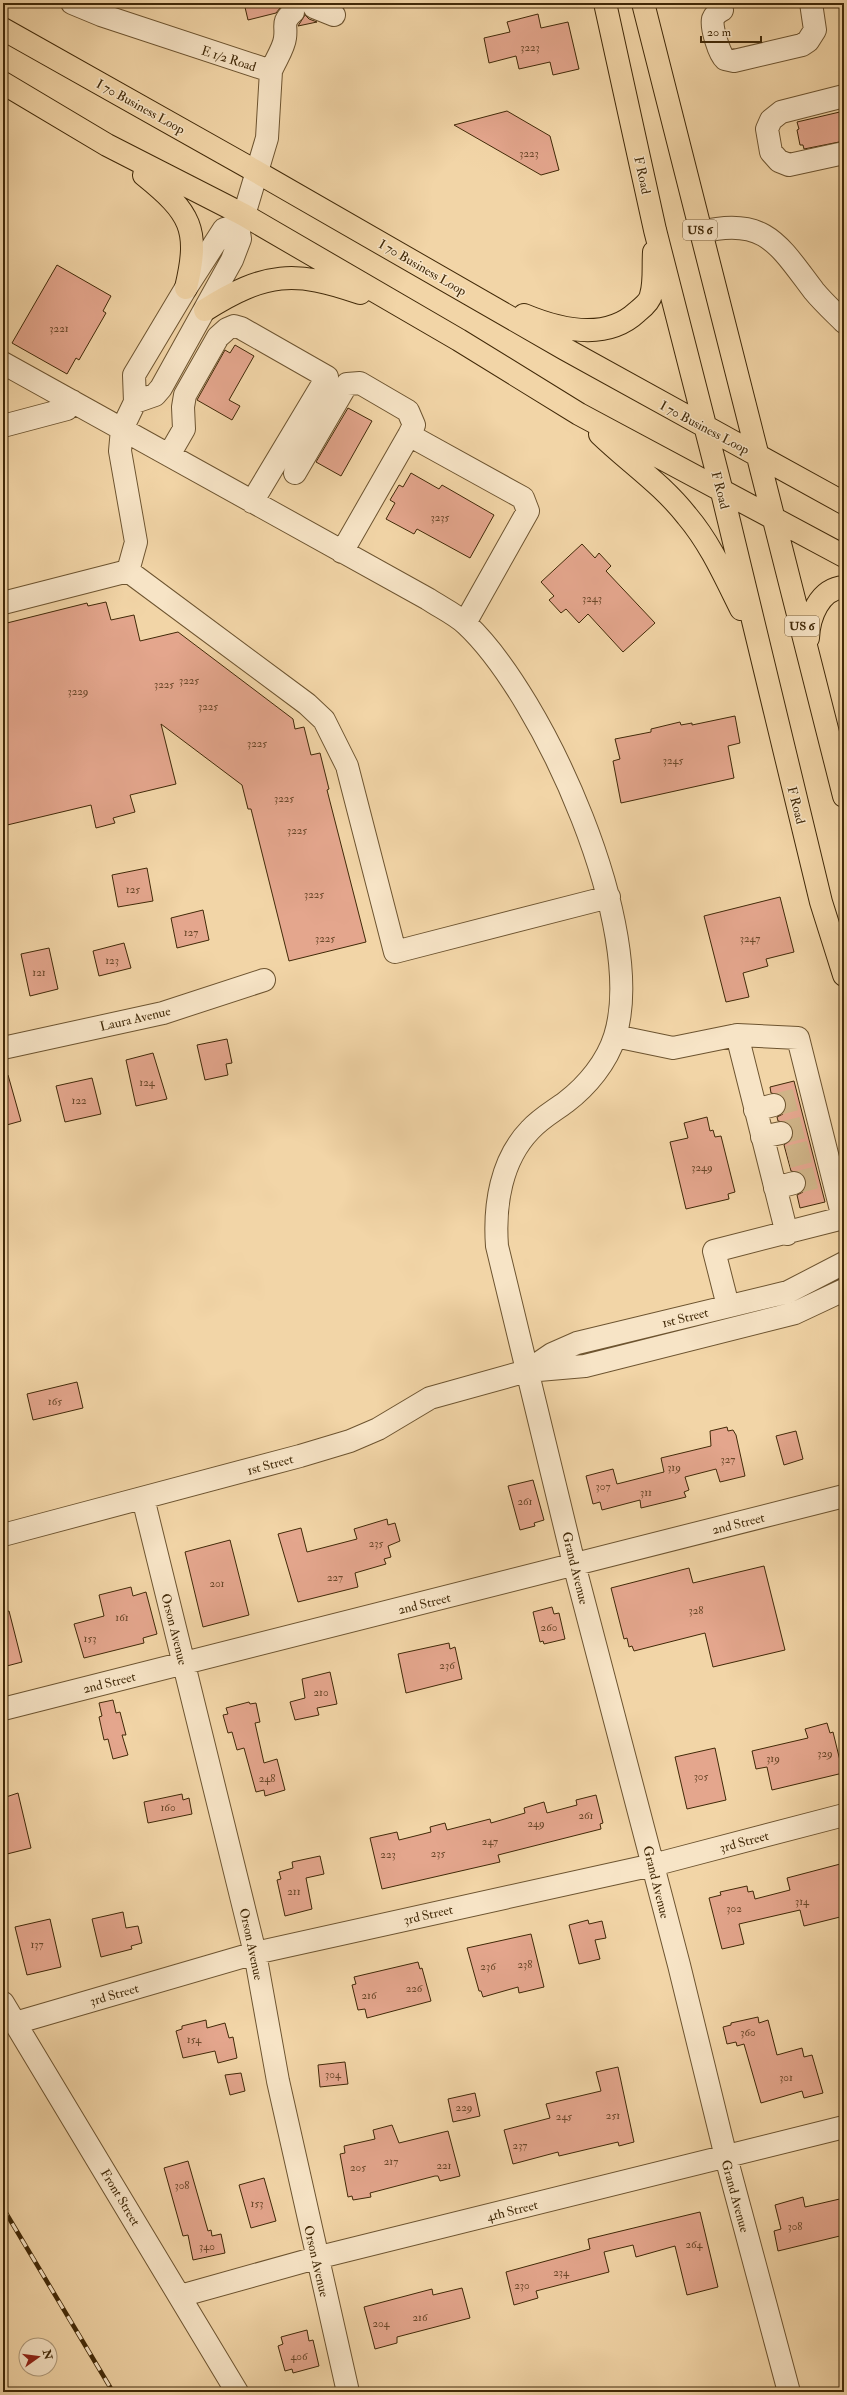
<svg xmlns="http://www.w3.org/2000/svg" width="847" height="2395" viewBox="0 0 847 2395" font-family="'IM FELL Double Pica',serif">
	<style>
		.building { fill: #e4a68d; stroke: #412908 }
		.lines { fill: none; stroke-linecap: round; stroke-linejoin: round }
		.minor-tunnel { stroke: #cfb387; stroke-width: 22; stroke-dasharray: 22 11; stroke-linecap: butt }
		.minor-casing { stroke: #6d5430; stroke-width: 24 }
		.major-casing { stroke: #412908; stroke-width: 24 }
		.minor { stroke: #f7e4c6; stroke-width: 22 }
		.major { stroke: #f2d5a7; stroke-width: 22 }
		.rail-casing { stroke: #412908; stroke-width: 4.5 }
		.rail { stroke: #f7e4c6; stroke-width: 3; stroke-dasharray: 9; stroke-linecap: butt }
		.labels { text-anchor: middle; stroke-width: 3; stroke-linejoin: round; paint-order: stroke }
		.number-label { font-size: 11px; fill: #6a4829 }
		.shield { fill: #f7e4c6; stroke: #786141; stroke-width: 1 }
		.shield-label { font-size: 12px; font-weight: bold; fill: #412908 }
		.street-label { font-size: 13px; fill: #412908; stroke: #f7e4c6 }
	</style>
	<rect width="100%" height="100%" fill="#f2d5a7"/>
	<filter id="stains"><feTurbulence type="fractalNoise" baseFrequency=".005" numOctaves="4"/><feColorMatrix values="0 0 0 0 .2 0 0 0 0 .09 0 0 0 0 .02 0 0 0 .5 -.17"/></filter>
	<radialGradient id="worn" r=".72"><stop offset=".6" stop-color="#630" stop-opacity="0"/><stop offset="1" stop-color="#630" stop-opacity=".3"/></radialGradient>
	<path class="building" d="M 244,3 L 284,3 L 276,13 L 248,20 Z
		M 538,14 L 541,28 L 568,22 L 579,69 L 553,75 L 550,62 L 519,69 L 516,56 L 489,63 L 484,38 L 510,32 L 507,22 Z
		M 305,15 L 309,19 L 317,22 L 298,26 Z
		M 507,111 L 550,136 L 559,170 L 541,175 L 454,125 Z
		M 844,111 L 844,141 L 804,149 L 803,145 L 800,145 L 797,130 L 799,129 L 797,122 Z
		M 57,265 L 111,296 L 103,311 L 106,313 L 79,360 L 76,358 L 67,374 L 12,343 Z
		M 235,345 L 254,356 L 229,400 L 240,406 L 232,420 L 197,400 L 225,350 L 230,353 Z
		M 348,408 L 372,421 L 341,476 L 316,462 Z
		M 411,473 L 439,489 L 442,485 L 494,515 L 470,558 L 417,529 L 414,534 L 386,519 L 395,503 L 390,500 L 399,485 L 403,487 Z
		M 582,544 L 595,558 L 599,553 L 611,566 L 606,571 L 655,623 L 623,652 L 588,614 L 579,623 L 566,609 L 561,613 L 549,600 L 554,596 L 541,582 Z
		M 106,602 L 111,620 L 134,615 L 140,641 L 178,632 L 293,719 L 295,729 L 304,727 L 311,755 L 320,753 L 329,789 L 327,790 L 366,942 L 289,961 L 251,809 L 248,809 L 242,785 L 161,724 L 176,784 L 130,795 L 135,812 L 113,818 L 115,823 L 96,828 L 91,805 L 3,826 L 3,624 L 87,603 L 88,606 Z
		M 735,716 L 740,743 L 728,746 L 734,778 L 621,803 L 613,761 L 620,759 L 615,739 L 651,732 L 651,729 L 680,722 L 681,725 L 692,723 L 692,725 Z
		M 147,868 L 153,901 L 118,907 L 112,875 Z
		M 780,897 L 794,952 L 766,959 L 768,966 L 743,973 L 749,997 L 726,1002 L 704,916 Z
		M 203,910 L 209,940 L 177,948 L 171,918 Z
		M 124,943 L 131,968 L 99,976 L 93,951 Z
		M 49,948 L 58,989 L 30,996 L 21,954 Z
		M 227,1039 L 232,1063 L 226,1064 L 228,1075 L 205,1080 L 197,1045 Z
		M 153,1053 L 167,1099 L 136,1106 L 126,1060 Z
		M 8,1075 L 21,1121 L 3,1126 L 3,1076 Z
		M 92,1078 L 101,1114 L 65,1122 L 56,1086 Z
		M 794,1081 L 825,1202 L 800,1208 L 797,1195 L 803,1192 L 806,1180 L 803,1174 L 791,1171 L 784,1145 L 793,1137 L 793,1130 L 790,1124 L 778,1121 L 777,1117 L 783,1114 L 786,1102 L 783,1096 L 771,1093 L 770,1087 Z
		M 707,1117 L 710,1131 L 713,1130 L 715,1137 L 721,1136 L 735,1192 L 728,1194 L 729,1199 L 686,1209 L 670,1142 L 688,1138 L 684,1123 Z
		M 77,1382 L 83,1408 L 33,1420 L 27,1394 Z
		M 727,1427 L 728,1431 L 733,1430 L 736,1435 L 745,1476 L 720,1482 L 716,1469 L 685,1477 L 689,1490 L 684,1492 L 686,1497 L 641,1508 L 640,1500 L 602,1510 L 600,1502 L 593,1504 L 586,1476 L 613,1469 L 617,1484 L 664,1472 L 661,1458 L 711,1446 L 710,1431 Z
		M 796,1431 L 803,1459 L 784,1465 L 776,1436 Z
		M 533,1480 L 544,1520 L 534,1523 L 535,1526 L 520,1530 L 508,1486 Z
		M 387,1519 L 388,1525 L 395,1523 L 400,1541 L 388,1546 L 391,1557 L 384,1559 L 386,1564 L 355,1573 L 358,1587 L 298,1602 L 278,1534 L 301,1528 L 307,1552 L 357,1539 L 354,1529 Z
		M 230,1540 L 249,1615 L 203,1627 L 185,1552 Z
		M 764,1566 L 785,1650 L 713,1667 L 705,1633 L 634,1651 L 632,1646 L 629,1647 L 627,1638 L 624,1639 L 611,1588 L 689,1568 L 693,1583 Z
		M 131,1587 L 133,1596 L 146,1592 L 157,1634 L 143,1638 L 144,1643 L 84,1658 L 74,1624 L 104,1616 L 99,1595 Z
		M 552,1607 L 554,1614 L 559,1613 L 565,1639 L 544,1644 L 543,1641 L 540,1642 L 533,1612 Z
		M 9,1611 L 22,1662 L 3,1667 L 3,1612 Z
		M 449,1643 L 450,1649 L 455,1647 L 462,1679 L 406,1693 L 398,1654 Z
		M 330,1672 L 337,1704 L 317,1708 L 319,1715 L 295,1720 L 290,1702 L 305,1698 L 302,1679 Z
		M 113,1700 L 116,1713 L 120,1712 L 126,1735 L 122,1735 L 128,1755 L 113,1759 L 108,1739 L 104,1740 L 99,1717 L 102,1716 L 99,1703 Z
		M 249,1702 L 250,1704 L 256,1703 L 260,1722 L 255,1723 L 264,1763 L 277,1759 L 285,1790 L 265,1796 L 264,1790 L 256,1792 L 244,1748 L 237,1750 L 232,1732 L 228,1733 L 223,1715 L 228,1714 L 226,1708 Z
		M 827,1723 L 830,1733 L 833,1732 L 843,1773 L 772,1790 L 767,1767 L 756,1769 L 752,1751 L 808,1738 L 805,1729 Z
		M 715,1748 L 726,1800 L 687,1809 L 675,1757 Z
		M 18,1793 L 31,1848 L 3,1855 L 3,1798 Z
		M 182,1794 L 183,1800 L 189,1798 L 192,1814 L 148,1823 L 144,1802 Z
		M 596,1795 L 603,1823 L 600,1824 L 601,1829 L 498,1855 L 500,1862 L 382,1889 L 370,1838 L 397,1832 L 399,1840 L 431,1832 L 430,1827 L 445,1823 L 447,1830 L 490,1819 L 491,1823 L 525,1813 L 524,1808 L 544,1802 L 547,1813 L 577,1805 L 576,1800 Z
		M 320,1856 L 324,1874 L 306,1878 L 312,1909 L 285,1916 L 277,1880 L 281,1879 L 279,1872 L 293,1868 L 292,1862 Z
		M 844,1863 L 844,1916 L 804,1926 L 800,1910 L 739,1924 L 744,1944 L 722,1949 L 709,1898 L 721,1895 L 720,1892 L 747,1886 L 748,1892 L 753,1891 L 755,1899 L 790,1890 L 787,1878 Z
		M 123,1912 L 126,1928 L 138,1926 L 142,1943 L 131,1946 L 132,1949 L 101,1957 L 92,1919 Z
		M 50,1919 L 61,1967 L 27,1975 L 15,1927 Z
		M 588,1920 L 589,1924 L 602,1921 L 606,1938 L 595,1940 L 600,1959 L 579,1964 L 569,1925 Z
		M 531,1934 L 544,1987 L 519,1993 L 518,1987 L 483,1997 L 481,1991 L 479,1991 L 467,1948 Z
		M 418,1962 L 420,1969 L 422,1968 L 431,2001 L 367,2018 L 365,2009 L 358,2010 L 352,1985 L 356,1984 L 354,1977 Z
		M 758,2017 L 759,2023 L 768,2020 L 777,2055 L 802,2048 L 804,2057 L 812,2055 L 823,2093 L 804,2098 L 802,2091 L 761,2103 L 744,2044 L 737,2046 L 736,2042 L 727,2044 L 723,2027 L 731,2025 L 731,2023 Z
		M 206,2020 L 207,2028 L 225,2023 L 229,2038 L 233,2037 L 237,2058 L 218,2063 L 215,2051 L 183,2058 L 176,2031 L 182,2029 L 182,2026 Z
		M 345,2062 L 348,2084 L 320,2087 L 318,2065 Z
		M 618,2067 L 634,2142 L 619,2146 L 618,2142 L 559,2156 L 558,2152 L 513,2164 L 504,2130 L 550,2118 L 546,2104 L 601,2091 L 596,2072 Z
		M 241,2073 L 245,2091 L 230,2095 L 225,2075 Z
		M 475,2093 L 480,2116 L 453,2122 L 448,2099 Z
		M 392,2125 L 399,2143 L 448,2131 L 460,2176 L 440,2181 L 438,2176 L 435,2176 L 370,2193 L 371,2197 L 353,2200 L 352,2196 L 348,2197 L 340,2154 L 345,2153 L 344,2146 L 375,2139 L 373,2130 Z
		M 188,2161 L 208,2231 L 211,2230 L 212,2236 L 221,2234 L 225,2253 L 193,2260 L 188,2235 L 183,2236 L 164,2168 Z
		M 264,2178 L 276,2221 L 251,2228 L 239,2185 Z
		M 803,2197 L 805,2207 L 844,2198 L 844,2235 L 778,2251 L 774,2231 L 781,2229 L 775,2205 Z
		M 700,2212 L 718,2287 L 687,2295 L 675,2246 L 636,2257 L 633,2245 L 604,2252 L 609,2272 L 536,2291 L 538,2298 L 514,2305 L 506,2272 L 590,2249 L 588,2239 Z
		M 462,2288 L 470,2318 L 397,2337 L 397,2343 L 375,2349 L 364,2307 L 432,2289 L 433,2295 Z
		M 307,2330 L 309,2341 L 313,2340 L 319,2366 L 293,2373 L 292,2369 L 285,2371 L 278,2346 L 283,2344 L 281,2337 Z"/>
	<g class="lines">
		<path class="minor-tunnel" d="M 774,1105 L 798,1099
			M 781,1133 L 805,1127
			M 788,1157 L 812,1151
			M 794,1183 L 818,1177"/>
		<g class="minor-casing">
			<path id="minor" d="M 72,3 L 101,15 L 271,71 L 267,138 L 244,215 L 238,225 L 240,239 L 232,260 L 161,388 L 155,395 L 135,402
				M 314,7 L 334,15
				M 722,10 C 718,12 715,14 713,19 C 711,27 719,54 725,59 L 734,61 L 802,45 L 808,41 L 815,30 L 811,3
				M 271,71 C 275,61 284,48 285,38 C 287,25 281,23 293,12
				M 844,96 L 781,112 L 771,120 L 767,129 L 771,152 L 779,161 L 789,165 L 844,153
				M 238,225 L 224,229 L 186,288 L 134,375 L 135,402 L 122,429 L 120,451 L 136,542 L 128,571 L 307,704 L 324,720 L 347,766 L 395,952 L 609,897
				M 701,232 C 765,216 779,245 814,291 C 823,302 834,312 844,322
				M 3,363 L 428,599 C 440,607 455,614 466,624 C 544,697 648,930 615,1036 C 607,1062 587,1086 566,1102 C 554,1111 541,1118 530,1130 C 501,1160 494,1205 497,1246 L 574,1564 L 679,1965 L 726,2157 L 789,2392
				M 3,426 L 67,409 L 72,401
				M 409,435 L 523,498 L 528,511 L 465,623
				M 169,455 L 184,429 L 183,407 L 185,395 L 218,337 L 227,329 L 234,326 L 241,328 L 327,377 L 252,502
				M 295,473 L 347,384 L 360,383 L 408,411 L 414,425 L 409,435 L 342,552
				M 3,603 L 128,571
				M 737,1035 L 787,1234
				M 615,1036 L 673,1048 L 737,1035 L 798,1038 L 843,1218 L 714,1251 L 728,1306
				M 3,1048 L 163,1013 L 264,980
				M 755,1110 L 774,1105
				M 762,1137 L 781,1133
				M 775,1188 L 794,1183
				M 527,1371 L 552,1354 L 577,1343 L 788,1292 L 844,1263
				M 143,1498 L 255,1953 L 278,2081 L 348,2392
				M 3,1535 L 300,1456 L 350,1441 L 378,1429 L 430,1398 L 527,1371 L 585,1366 L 795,1313 L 844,1290
				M 3,1709 L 844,1496
				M 3,2003 L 237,2392
				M 15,2023 L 255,1953 L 653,1865 L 844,1815
				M 180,2296 L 316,2258 L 844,2127"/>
		</g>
		<g class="major-casing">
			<path id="major" d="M 605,3 L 655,230 L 721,488 L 821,902 L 844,975
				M 643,3 L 844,796
				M 3,29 L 257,172 L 565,349 L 844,503
				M 3,83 L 107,145 L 244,215 L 459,340 L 579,414 L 844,556
				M 144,175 C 191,213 200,229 186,288
				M 205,310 C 265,272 295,270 360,293
				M 524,315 C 560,330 606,341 637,312 C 642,308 650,301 651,295 C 655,282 653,266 654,252
				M 600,434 C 629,462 662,484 687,516 C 710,543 725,577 741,609
				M 808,638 C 809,617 819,589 844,587"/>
		</g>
		<use href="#minor" class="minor"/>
		<use href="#major" class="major"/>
		<g class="rail-casing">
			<path id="rail" d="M 3,2208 L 113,2392"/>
		</g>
		<use href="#rail" class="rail"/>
	</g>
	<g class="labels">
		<g class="number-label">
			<text x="530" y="51">3223</text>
			<text x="529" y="157">3223</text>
			<text x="59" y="332">3221</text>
			<text x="440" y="521">3235</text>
			<text x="592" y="602">3243</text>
			<text x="189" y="684">3225</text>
			<text x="164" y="688">3225</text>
			<text x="78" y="695">3229</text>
			<text x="208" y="710">3225</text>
			<text x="257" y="747">3225</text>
			<text x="673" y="764">3245</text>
			<text x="284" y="802">3225</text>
			<text x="297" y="834">3225</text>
			<text x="133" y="893">125</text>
			<text x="314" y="898">3225</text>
			<text x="191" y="936">127</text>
			<text x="325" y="942">3225</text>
			<text x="750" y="942">3247</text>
			<text x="112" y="964">123</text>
			<text x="39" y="976">121</text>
			<text x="147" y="1086">124</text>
			<text x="79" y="1104">122</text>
			<text x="702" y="1171">3249</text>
			<text x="55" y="1405">165</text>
			<text x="728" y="1463">327</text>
			<text x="674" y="1471">319</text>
			<text x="603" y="1490">307</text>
			<text x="646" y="1496">311</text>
			<text x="525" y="1505">261</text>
			<text x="376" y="1547">235</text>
			<text x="335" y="1581">227</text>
			<text x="217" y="1587">201</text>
			<text x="696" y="1614">328</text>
			<text x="122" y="1621">161</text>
			<text x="549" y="1631">260</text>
			<text x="90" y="1642">153</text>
			<text x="447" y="1669">236</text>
			<text x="321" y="1696">210</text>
			<text x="825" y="1757">329</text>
			<text x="773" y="1762">319</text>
			<text x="701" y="1780">305</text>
			<text x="267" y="1782">248</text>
			<text x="168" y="1811">160</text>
			<text x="586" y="1819">261</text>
			<text x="536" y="1827">249</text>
			<text x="490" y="1845">247</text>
			<text x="438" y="1857">235</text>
			<text x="388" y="1858">223</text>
			<text x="294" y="1895">211</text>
			<text x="802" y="1905">314</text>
			<text x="734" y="1912">302</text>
			<text x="37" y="1948">137</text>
			<text x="525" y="1968">238</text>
			<text x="488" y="1970">236</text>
			<text x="414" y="1992">226</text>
			<text x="369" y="1999">216</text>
			<text x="748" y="2036">360</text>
			<text x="194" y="2043">154</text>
			<text x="333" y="2078">304</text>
			<text x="786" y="2081">301</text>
			<text x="464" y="2111">229</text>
			<text x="613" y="2119">251</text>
			<text x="564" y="2120">245</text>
			<text x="520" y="2149">237</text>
			<text x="391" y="2165">217</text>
			<text x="444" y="2169">221</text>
			<text x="358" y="2171">205</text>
			<text x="182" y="2189">308</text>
			<text x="257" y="2207">153</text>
			<text x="795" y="2230">308</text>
			<text x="694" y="2248">264</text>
			<text x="207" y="2250">340</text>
			<text x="561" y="2276">234</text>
			<text x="522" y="2289">230</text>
			<text x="420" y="2321">216</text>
			<text x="381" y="2327">204</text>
			<text x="299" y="2360">406</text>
		</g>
		<g class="shield">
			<rect x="683" y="220" width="34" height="20" rx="3"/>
			<rect x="785" y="616" width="34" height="20" rx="3"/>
		</g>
		<g class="shield-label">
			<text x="700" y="234">US 6</text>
			<text x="802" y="630">US 6</text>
		</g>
		<g class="street-label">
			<text transform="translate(229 58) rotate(18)" y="5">E 1/2 Road</text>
			<text transform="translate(141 106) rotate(29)" y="5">I 70 Business Loop</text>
			<text transform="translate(643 175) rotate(78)" y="5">F Road</text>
			<text transform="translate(423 267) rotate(30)" y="5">I 70 Business Loop</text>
			<text transform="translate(705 427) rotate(28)" y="5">I 70 Business Loop</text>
			<text transform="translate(721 490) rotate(76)" y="5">F Road</text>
			<text transform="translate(797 805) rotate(76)" y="5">F Road</text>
			<text transform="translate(135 1018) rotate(-13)" y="5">Laura Avenue</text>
			<text transform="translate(685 1317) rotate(-14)" y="5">1st Street</text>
			<text transform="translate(270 1464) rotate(-15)" y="5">1st Street</text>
			<text transform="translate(738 1523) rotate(-14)" y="5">2nd Street</text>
			<text transform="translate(576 1568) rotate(76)" y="5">Grand Avenue</text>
			<text transform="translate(424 1603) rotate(-14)" y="5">2nd Street</text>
			<text transform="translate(175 1629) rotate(76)" y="5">Orson Avenue</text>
			<text transform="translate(109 1682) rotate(-14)" y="5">2nd Street</text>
			<text transform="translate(744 1841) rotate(-15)" y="5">3rd Street</text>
			<text transform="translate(657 1882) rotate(76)" y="5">Grand Avenue</text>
			<text transform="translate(428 1914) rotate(-13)" y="5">3rd Street</text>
			<text transform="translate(252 1944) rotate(78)" y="5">Orson Avenue</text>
			<text transform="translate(114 1994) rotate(-16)" y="5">3rd Street</text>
			<text transform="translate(736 2196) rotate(75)" y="5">Grand Avenue</text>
			<text transform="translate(121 2197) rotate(59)" y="5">Front Street</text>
			<text transform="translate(512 2210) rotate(-14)" y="5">4th Street</text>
			<text transform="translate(317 2261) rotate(77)" y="5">Orson Avenue</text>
		</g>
	</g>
	<rect width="847" height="2395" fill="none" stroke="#f2d5a7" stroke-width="16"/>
	<rect x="4" y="4" width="839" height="2387" fill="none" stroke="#412908" stroke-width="2"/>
	<rect x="8" y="8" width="831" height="2379" fill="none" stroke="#412908"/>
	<g transform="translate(38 2357) rotate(76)"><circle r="19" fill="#f7e4c6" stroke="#ae997a"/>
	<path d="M0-3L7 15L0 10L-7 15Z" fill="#8f2418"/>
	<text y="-6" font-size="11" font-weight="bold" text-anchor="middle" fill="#412908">N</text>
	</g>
	<path d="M701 36v6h60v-6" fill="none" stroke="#412908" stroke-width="2"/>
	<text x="707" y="36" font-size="12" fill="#412908" stroke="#f7e4c6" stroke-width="3" paint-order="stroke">20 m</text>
	<rect width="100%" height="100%" filter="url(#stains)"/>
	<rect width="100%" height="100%" fill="url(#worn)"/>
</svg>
